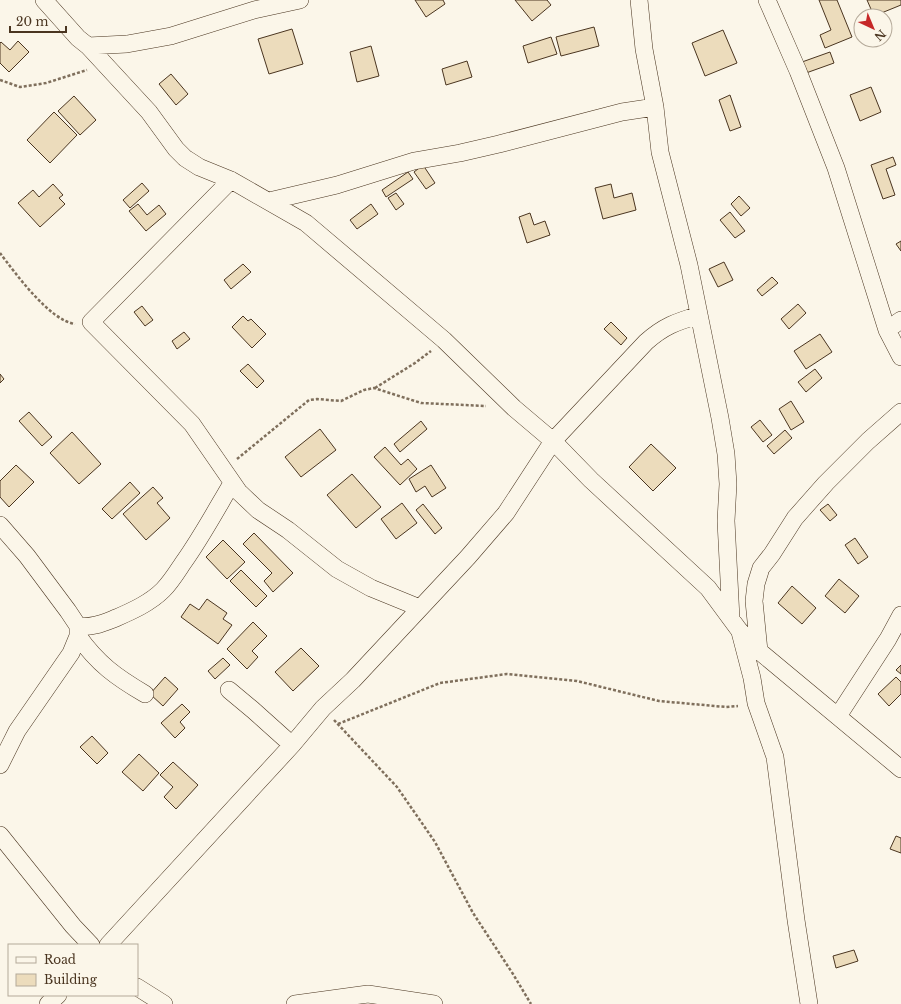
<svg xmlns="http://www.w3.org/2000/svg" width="901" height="1004" viewBox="0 0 901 1004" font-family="'Libre Baskerville',serif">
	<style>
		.building { fill: #ecdcbc; stroke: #4a3520 }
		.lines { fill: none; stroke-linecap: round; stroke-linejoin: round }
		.street-casing { stroke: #4a3520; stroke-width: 18 }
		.path { stroke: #7f6f5c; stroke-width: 2.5; stroke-dasharray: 3 2; stroke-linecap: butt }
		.street { stroke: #fbf6e9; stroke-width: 17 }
	</style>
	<rect width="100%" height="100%" fill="#fbf6e9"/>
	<path class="building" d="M 415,0 L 443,0 L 445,4 L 426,17 Z
		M 515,0 L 547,0 L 551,5 L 532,21 Z
		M 819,0 L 837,0 L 852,37 L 825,48 L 820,35 L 831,30 Z
		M 867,0 L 901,0 L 901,5 L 874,16 Z
		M 594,27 L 599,46 L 561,56 L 556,37 Z
		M 292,29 L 303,64 L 269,74 L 258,39 Z
		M 723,30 L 737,63 L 705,76 L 692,43 Z
		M 551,37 L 557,54 L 528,63 L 523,46 Z
		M 18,41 L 29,52 L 9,72 L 0,63 L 0,43 L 1,42 L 10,50 Z
		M 371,46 L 379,76 L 357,82 L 350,52 Z
		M 830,52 L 834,63 L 806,73 L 802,62 Z
		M 467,61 L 472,77 L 446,85 L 442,69 Z
		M 171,74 L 188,94 L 176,105 L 159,84 Z
		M 871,87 L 881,112 L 860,121 L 850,95 Z
		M 730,95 L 741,127 L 730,131 L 719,100 Z
		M 74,96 L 96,120 L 80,135 L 58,111 Z
		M 54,112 L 77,135 L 50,163 L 27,140 Z
		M 893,157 L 896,165 L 886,169 L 895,195 L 883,199 L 871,165 Z
		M 423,165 L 435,183 L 426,189 L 414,172 Z
		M 408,172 L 413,179 L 386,197 L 382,190 Z
		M 142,183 L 149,191 L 130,208 L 123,200 Z
		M 53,184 L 63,195 L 59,198 L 65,204 L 40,227 L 18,203 L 33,190 L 39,197 Z
		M 611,184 L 614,198 L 632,193 L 636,210 L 603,219 L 595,188 Z
		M 396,193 L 404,204 L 396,210 L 388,198 Z
		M 739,196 L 750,208 L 741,216 L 731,204 Z
		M 138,204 L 147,215 L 159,205 L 166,214 L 146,231 L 129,211 Z
		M 371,204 L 378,214 L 357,229 L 350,220 Z
		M 730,212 L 745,231 L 735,238 L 720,220 Z
		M 530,213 L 534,225 L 545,221 L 550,235 L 527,243 L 519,217 Z
		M 901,241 L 901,251 L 896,244 Z
		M 724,262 L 733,280 L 718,287 L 709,269 Z
		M 243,264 L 251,272 L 231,289 L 224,280 Z
		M 772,277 L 778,283 L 762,296 L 757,290 Z
		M 798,304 L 806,313 L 789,329 L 781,319 Z
		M 142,306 L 153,320 L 145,326 L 134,312 Z
		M 243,316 L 248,321 L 251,319 L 266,334 L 252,348 L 232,327 Z
		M 611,322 L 627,338 L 621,345 L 604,329 Z
		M 184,332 L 190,339 L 177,349 L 172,341 Z
		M 820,334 L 832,352 L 806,369 L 794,351 Z
		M 248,364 L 264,381 L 257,388 L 240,371 Z
		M 815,369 L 822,378 L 806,392 L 798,382 Z
		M 0,374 L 4,379 L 0,383 Z
		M 791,401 L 804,422 L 791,430 L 779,409 Z
		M 29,412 L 52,437 L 42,446 L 19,421 Z
		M 760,420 L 772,435 L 763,442 L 751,427 Z
		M 421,421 L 427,429 L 400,452 L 394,444 Z
		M 320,429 L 336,450 L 301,477 L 285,457 Z
		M 785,430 L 792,438 L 774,454 L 767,446 Z
		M 72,432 L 101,464 L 79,484 L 50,453 Z
		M 651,444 L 676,468 L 653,491 L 629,467 Z
		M 385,447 L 401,465 L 408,459 L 417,469 L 400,485 L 374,457 Z
		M 16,465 L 34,482 L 9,507 L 0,497 L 0,481 Z
		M 431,465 L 446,488 L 432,497 L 425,486 L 416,492 L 409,479 Z
		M 352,474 L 381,507 L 356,528 L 327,495 Z
		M 130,482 L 140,493 L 112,519 L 102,509 Z
		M 153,487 L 163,498 L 157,503 L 170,518 L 146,540 L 123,514 Z
		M 402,503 L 417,523 L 396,539 L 381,519 Z
		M 423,504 L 442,528 L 435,534 L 416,510 Z
		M 828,504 L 837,515 L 830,521 L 820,510 Z
		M 254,533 L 293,573 L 273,592 L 264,581 L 272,573 L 243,544 Z
		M 855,538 L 868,557 L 858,564 L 845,545 Z
		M 223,540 L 245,562 L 227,579 L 206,557 Z
		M 241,570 L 267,596 L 256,607 L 230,581 Z
		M 839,579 L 859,596 L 845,613 L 825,596 Z
		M 792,586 L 816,608 L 802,624 L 778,603 Z
		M 207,599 L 227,613 L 223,619 L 232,625 L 218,644 L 181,617 L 190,604 L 199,610 Z
		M 253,622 L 267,636 L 252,651 L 258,657 L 247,669 L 227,649 Z
		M 301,648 L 319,666 L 293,691 L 275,672 Z
		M 223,658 L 230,665 L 215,679 L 208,671 Z
		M 901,665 L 901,674 L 896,670 Z
		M 165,677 L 178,689 L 163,706 L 150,694 Z
		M 896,677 L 901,682 L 901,694 L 889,706 L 878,694 Z
		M 182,704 L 190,712 L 180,722 L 185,728 L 175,738 L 161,723 Z
		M 92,736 L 108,753 L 97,764 L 80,747 Z
		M 139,754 L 159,773 L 143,791 L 122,772 Z
		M 173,762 L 198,785 L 176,809 L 164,797 L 173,787 L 160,775 Z
		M 896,836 L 901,838 L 901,853 L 890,849 Z
		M 854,950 L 858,961 L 836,968 L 833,956 Z"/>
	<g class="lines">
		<g class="street-casing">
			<path id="street" d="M 44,0 L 78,38 L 88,46 L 149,112 L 176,149 L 185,158 L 199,167 L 231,180 L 306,223 L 444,340 L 514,408 L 553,441 L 591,480 L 708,588 L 739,630 L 759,651 L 901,769
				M 639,0 L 644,49 L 655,107 L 660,152 L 689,265 L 720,418 L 726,454 L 728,484 L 726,521 L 731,619
				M 767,0 L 798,71 L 836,168 L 887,330 L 901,357
				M 88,46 L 127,44 L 171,36 L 254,10 L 300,0
				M 231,180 L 91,322 L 192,424 L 239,492 L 258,510 L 288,530 L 337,569 L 371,588 L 420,608
				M 269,201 L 337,185 L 414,161 L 460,153 L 499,144 L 622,112 L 655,107
				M 887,330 L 901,320
				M 0,525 L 27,556 L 68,611 L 78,626 L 78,636 L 71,653 L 17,731 L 0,765
				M 78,626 C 92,628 103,623 116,618 C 132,611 150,603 163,590 C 171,582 177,572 183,563 C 201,538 216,510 232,483
				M 740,632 L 752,678 L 756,703 L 775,757 L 796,920 L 809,1004
				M 78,636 C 98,664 116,677 145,694
				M 759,651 L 754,601 L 756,584 L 761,568 L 772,554 L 795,518 L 826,483 L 868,441 L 901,412
				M 229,690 L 253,710 L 292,745
				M 838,716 L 888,639 L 901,615
				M 0,835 L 73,926 L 91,945
				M 108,945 L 292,745 L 323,708 L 353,680 L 468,557 L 506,513 L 553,441 L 646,342 C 664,326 676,322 699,315
				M 137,987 L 164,1004
				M 48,1004 L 58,995
				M 295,1004 L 368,994 L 434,1004"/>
		</g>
		<path class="path" d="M 0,80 L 20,87 L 46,83 L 87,70
			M 0,253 C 16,274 49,320 75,324
			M 375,388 L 415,363 L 431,351
			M 237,459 L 309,400 L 317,399 L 341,401 L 364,390 L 374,388 L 421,403 L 486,406
			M 334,720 L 397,787 L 435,842 L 473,913 L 513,974 L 531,1004
			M 338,724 L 440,683 L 507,674 L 577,681 L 659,701 L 726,707 L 738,706"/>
		<use href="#street" class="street"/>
	</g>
	<rect x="8" y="944" width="130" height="52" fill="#fbf6e9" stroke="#b4a999"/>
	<rect x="16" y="957" width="20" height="6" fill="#fbf6e9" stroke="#b4a999"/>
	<text x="44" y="964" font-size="12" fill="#4a3520">Road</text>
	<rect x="16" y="974" width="20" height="12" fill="#ecdcbc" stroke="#b4a999"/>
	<text x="44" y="984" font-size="12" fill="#4a3520">Building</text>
	<g transform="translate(873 28) rotate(136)"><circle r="19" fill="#fbf6e9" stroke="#b4a999"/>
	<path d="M0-3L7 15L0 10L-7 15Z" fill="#c62828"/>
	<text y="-6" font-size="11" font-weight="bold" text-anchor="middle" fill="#4a3520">N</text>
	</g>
	<path d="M10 26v6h56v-6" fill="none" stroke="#4a3520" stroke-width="2"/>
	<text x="16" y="26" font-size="12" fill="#4a3520" stroke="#fbf6e9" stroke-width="3" paint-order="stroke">20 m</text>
</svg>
